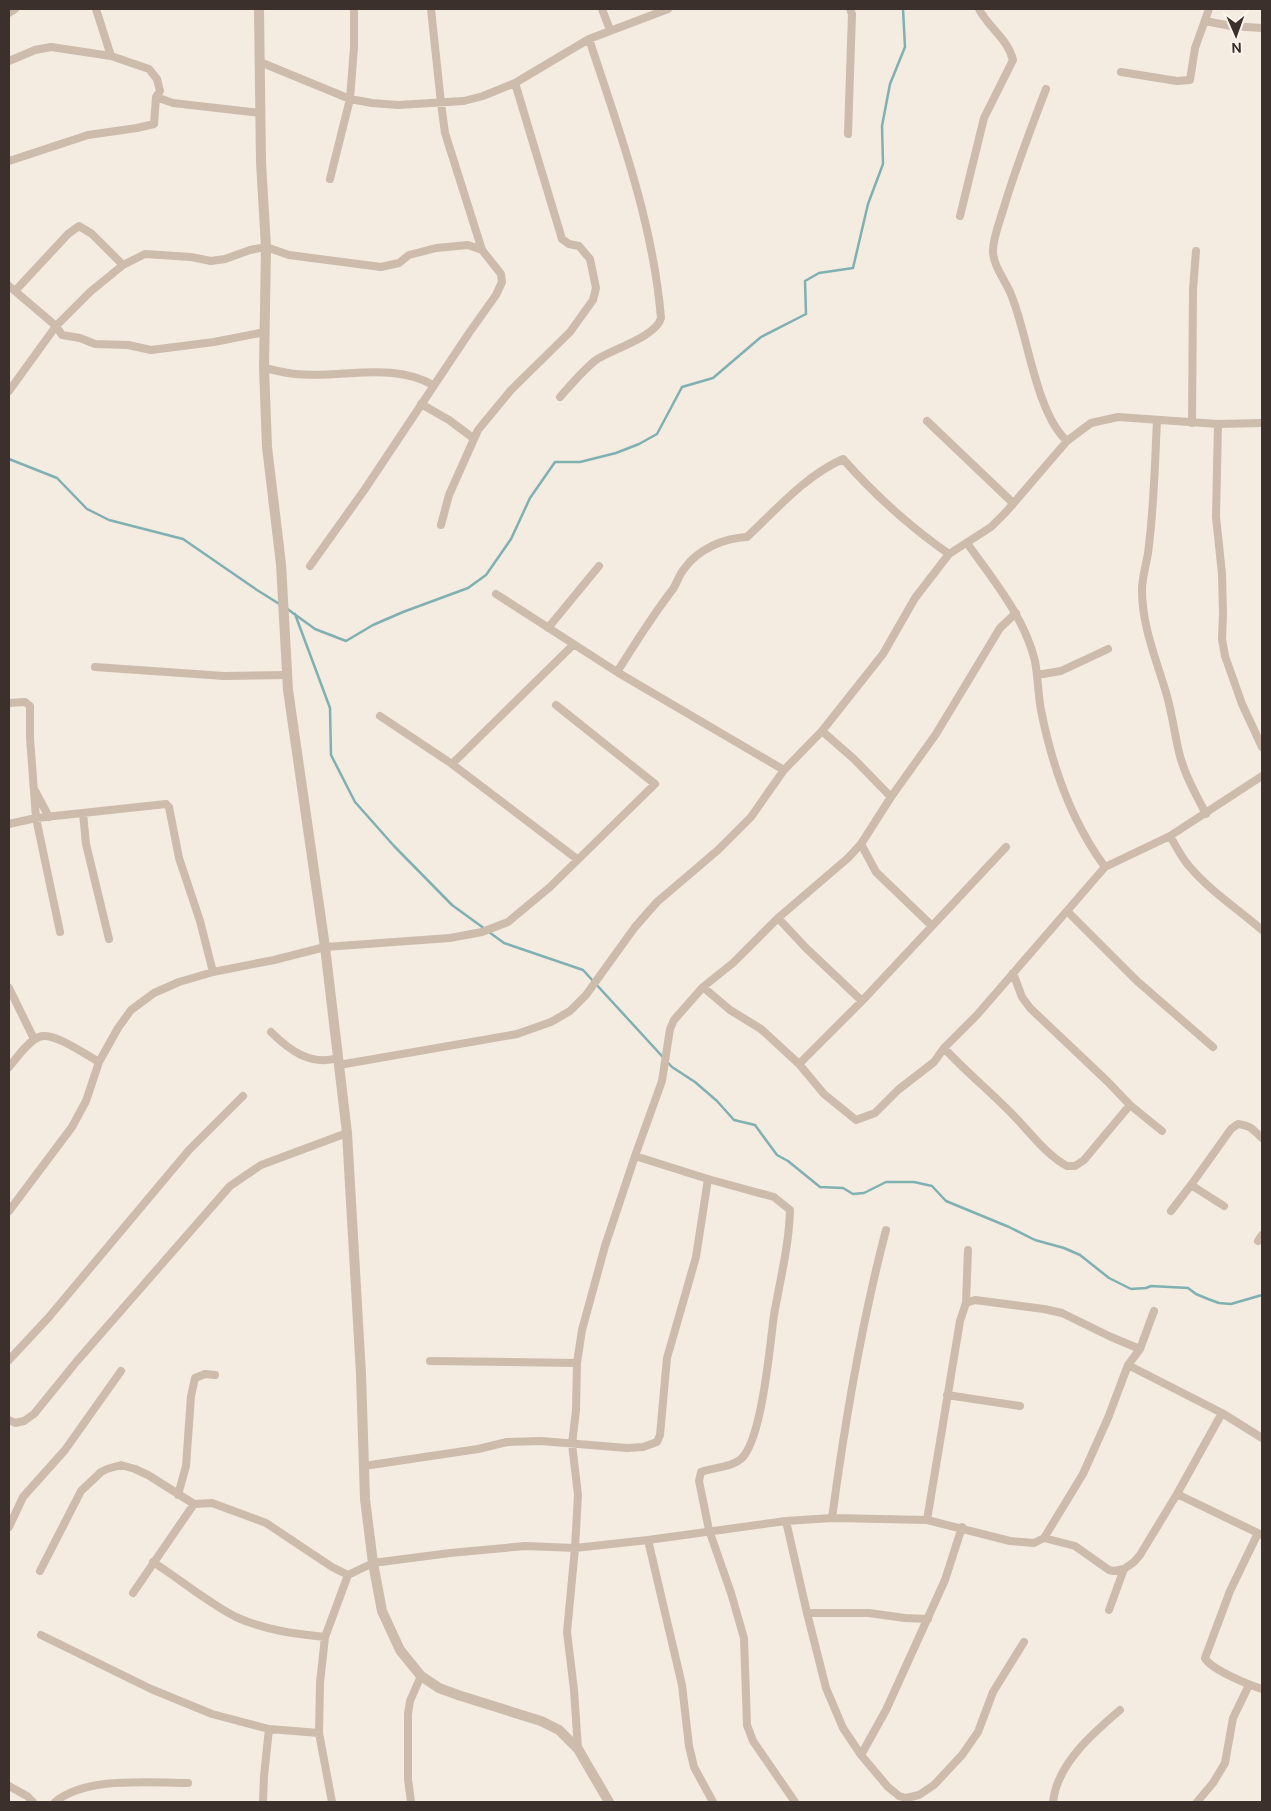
<svg xmlns="http://www.w3.org/2000/svg" width="1271" height="1811" viewBox="0 0 1271 1811" font-family="'DM Sans',sans-serif">
	<style>
		.lines { fill: none; stroke-linecap: round; stroke-linejoin: round }
		.stream { stroke: #7fb0b2; stroke-width: 2.5 }
		.minor { stroke: #cdbbac; stroke-width: 8 }
		.tertiary { stroke: #cdbbac; stroke-width: 10 }
	</style>
	<rect width="100%" height="100%" fill="#f4ebe1"/>
	<g class="lines">
		<path class="stream" d="M 9,459 L 57,478 L 87,509 L 109,520 L 183,539 L 257,590 L 281,605
			M 286,608 L 315,629 L 346,641 L 373,625 L 403,612 L 468,588 L 486,575 L 511,539 L 530,498 L 555,462 L 580,462 L 616,453 L 639,444 L 657,434 L 682,387 L 713,378 L 761,337 L 806,314 L 805,281 L 819,273 L 853,268 L 868,204 L 883,164 L 882,126 L 890,84 L 905,47 L 903,9
			M 295,614 L 330,708 L 331,755 L 355,802 L 394,846 L 452,905 L 485,929
			M 489,932 L 504,943 L 583,970 L 672,1067 L 695,1082 L 717,1101 L 734,1120 L 755,1125 L 777,1155 L 788,1161 L 820,1187 L 843,1188 L 853,1194 L 864,1193 L 886,1182 L 914,1182 L 932,1186 L 946,1201 L 1009,1227 L 1035,1240 L 1064,1248 L 1080,1255 L 1109,1278 L 1131,1289 L 1146,1288 L 1151,1286 L 1188,1288 L 1196,1294 L 1208,1299 L 1219,1303 L 1231,1304 L 1262,1295"/>
		<path class="minor" d="M 96,9 L 111,56
			M 602,9 L 610,30
			M 9,13 L 15,9
			M 1205,21 L 1231,26 L 1262,28
			M 9,61 L 35,50 L 51,47 L 111,56 L 149,69 L 157,79 L 160,91 L 156,97 L 154,124 L 137,128 L 88,135 L 9,161
			M 260,62 L 350,99 L 372,103 L 398,105 L 464,101 L 483,96 L 515,83 L 589,39 L 668,9
			M 1121,72 L 1177,81 L 1190,80 L 1195,48 L 1209,9
			M 1046,89 C 1031,128 1016,167 1004,207 C 1000,221 993,237 993,251 C 993,267 1007,282 1012,297 C 1028,336 1036,413 1067,441
			M 156,97 L 173,103 L 261,113
			M 848,134 L 852,14 L 850,9
			M 330,179 L 350,99 L 354,47 L 354,9
			M 960,216 L 984,118 L 1013,60 C 1008,39 988,27 979,9
			M 9,286 L 56,326 L 62,335 L 80,338 L 95,344 L 128,345 L 151,350 L 214,342 L 265,332
			M 15,291 L 68,234 L 79,226 L 92,234 L 123,265
			M 264,368 C 274,370 285,373 295,374 C 341,379 391,361 433,385
			M 9,391 L 56,326 L 90,292 L 123,265 L 145,254 L 191,257 L 211,261 L 225,259 L 250,250 L 266,247 L 289,255 L 381,267 L 399,263 L 409,255 L 436,248 L 468,245 L 482,250
			M 560,397 C 571,385 583,370 596,360 C 611,350 657,336 661,318 C 653,222 619,130 589,39
			M 421,404 L 449,420 L 473,438
			M 1157,420 C 1155,462 1154,504 1149,545 C 1148,560 1142,575 1142,590 C 1142,627 1157,661 1167,696 C 1172,714 1174,730 1178,748 C 1183,772 1195,793 1206,814
			M 927,421 L 1013,503
			M 1192,423 L 1193,290 L 1196,251
			M 1218,424 L 1216,517 L 1222,574 L 1223,614 L 1222,639 L 1225,656 L 1242,704 L 1262,747
			M 441,525 L 449,495 L 478,430 L 511,390 L 570,332 L 593,300 L 596,288 L 590,259 L 579,246 L 569,244 L 562,239 L 515,83
			M 967,543 C 993,580 1024,616 1035,661 C 1038,677 1038,694 1041,710 C 1052,766 1071,821 1105,867
			M 310,566 L 365,489 L 469,333 L 496,295 L 502,282 L 501,274 L 482,250 L 445,133 L 441,103 L 431,9
			M 496,594 L 617,672 L 784,770
			M 548,628 L 599,566
			M 95,667 L 224,676 L 286,675
			M 617,672 C 635,644 652,616 673,589 C 677,583 679,575 684,569 C 698,549 724,538 747,537 C 777,509 805,476 843,459 C 874,494 910,527 949,554
			M 1037,675 L 1061,671 L 1108,649
			M 9,703 L 25,702 L 30,706 L 30,738 L 36,818 L 60,932
			M 380,716 L 452,764 L 577,859
			M 822,731 L 854,759 L 891,797
			M 452,764 L 573,645
			M 34,789 L 49,817
			M 83,813 L 86,844 L 109,939
			M 9,824 L 36,818 L 166,804 L 169,807 L 179,858 L 200,921 L 213,972
			M 1170,836 C 1176,846 1181,857 1189,866 C 1210,891 1238,909 1262,930
			M 861,844 L 876,872 L 932,926
			M 1067,911 L 1137,981 L 1213,1047
			M 778,918 L 806,948 L 862,1001
			M 1013,973 L 1022,997 L 1030,1008 L 1107,1081 L 1130,1105 L 1162,1131
			M 703,987 L 730,1010 L 761,1029 L 799,1064 L 824,1094 L 856,1120 L 875,1113 L 898,1090 L 934,1062 L 944,1048 L 977,1015 L 1105,867 L 1170,836 L 1262,776
			M 9,988 L 34,1039
			M 271,1032 C 290,1051 311,1066 338,1058
			M 944,1048 C 966,1072 991,1092 1014,1116 C 1029,1131 1047,1156 1067,1166 L 1075,1166 L 1084,1160 L 1130,1105
			M 799,1064 L 862,1001 L 1006,847
			M 339,1065 L 517,1034 L 551,1022 L 570,1011 L 586,995 L 635,927 L 657,902 L 718,850 L 751,817 L 784,770 L 822,731 L 883,654 L 915,598 L 949,554 L 991,527 L 1006,512 L 1067,441 L 1091,423 L 1118,417 L 1218,424 L 1262,423
			M 9,1067 C 17,1058 27,1042 39,1037 C 53,1031 86,1055 99,1062
			M 635,1156 L 708,1179 L 774,1197 L 790,1210 C 789,1246 780,1280 774,1315 C 770,1344 762,1441 741,1459 C 730,1468 714,1467 701,1472 L 699,1481 L 709,1530 L 731,1593 L 744,1638 L 747,1725 L 753,1741 L 795,1802
			M 1191,1185 L 1224,1206
			M 9,1211 L 72,1127 L 86,1101 L 99,1062 L 118,1028 L 131,1010 L 154,993 L 179,982 L 213,972 L 274,960 L 325,947 L 450,938 L 482,932 L 508,922 L 550,887 L 655,784 L 556,705
			M 1171,1211 L 1191,1185 L 1231,1129 L 1238,1124 C 1252,1126 1252,1129 1262,1138
			M 1258,1241 L 1262,1235
			M 966,1303 L 968,1250
			M 9,1360 L 49,1317 L 189,1150 L 243,1096
			M 430,1361 L 577,1363
			M 1128,1365 L 1222,1413 L 1262,1438
			M 947,1395 L 1020,1406
			M 9,1420 L 15,1423 L 24,1421 L 34,1414 L 77,1361 L 230,1186 L 261,1165 L 347,1133
			M 364,1466 L 478,1449 L 507,1442 L 541,1441 L 627,1448 L 643,1447 L 657,1442 L 660,1435 L 667,1358 L 696,1257 L 708,1179
			M 1177,1494 L 1262,1535
			M 178,1495 L 186,1466 L 191,1396 L 195,1378 L 205,1374 L 215,1375
			M 832,1518 C 845,1421 861,1325 886,1230
			M 927,1520 L 960,1321 L 966,1303 L 975,1300 L 1044,1309 L 1062,1313 L 1111,1337 L 1140,1349
			M 786,1521 L 807,1613 L 826,1688 L 843,1728 L 861,1755 L 888,1787 L 899,1796 L 906,1798 L 919,1795 L 934,1785 L 962,1755 L 978,1732 L 993,1692 L 1024,1642
			M 9,1527 L 23,1497 L 65,1450 L 121,1371
			M 1258,1533 L 1230,1591 L 1205,1658 C 1210,1669 1249,1685 1262,1689
			M 1044,1538 L 1083,1474 L 1108,1418 L 1128,1365 L 1140,1349 L 1154,1311
			M 648,1540 L 682,1685 L 689,1746 L 694,1767 L 713,1802
			M 153,1562 C 181,1580 207,1602 236,1617 C 264,1630 296,1634 325,1637
			M 40,1571 L 81,1491 L 101,1472 L 107,1469 L 121,1465 L 135,1469 L 148,1475 L 194,1504 L 212,1503 L 266,1523 L 332,1567 L 348,1575 L 373,1563 L 450,1553 L 525,1546 L 575,1548 L 648,1540 L 786,1521 L 832,1518 L 927,1520 L 1010,1541 L 1034,1543 L 1044,1538 L 1075,1546 L 1109,1570 L 1114,1571 L 1124,1569 L 1134,1562 L 1140,1555 L 1177,1494 L 1222,1413
			M 133,1593 L 194,1504
			M 1109,1610 L 1124,1569
			M 807,1613 L 869,1613 L 905,1618 L 928,1619
			M 41,1635 L 151,1689 L 212,1714 L 269,1729 L 319,1733
			M 578,1749 L 574,1690 L 567,1632 L 575,1548 L 578,1495 L 572,1444 L 576,1410 L 577,1363 L 582,1330 L 605,1246 L 635,1156 L 662,1081 L 670,1029 L 674,1020 L 703,987 L 733,963 L 778,918 L 848,858 L 861,844 L 891,797 L 936,734 L 1000,628 L 1016,613
			M 861,1755 L 886,1710 L 945,1580 L 962,1527
			M 9,1786 L 27,1796 L 33,1802
			M 55,1802 C 87,1776 148,1783 188,1783
			M 263,1802 L 264,1776 L 269,1729
			M 332,1802 L 319,1733 L 320,1683 L 325,1637 L 348,1575
			M 411,1802 L 408,1779 L 408,1714 L 410,1701 L 421,1676
			M 1053,1802 C 1057,1764 1093,1733 1120,1710
			M 1197,1802 L 1213,1783 L 1225,1763 L 1233,1718 L 1249,1685"/>
		<path class="tertiary" d="M 259,9 L 261,162 L 266,247 L 264,368 L 267,447 L 281,564 L 288,690 L 325,947 L 347,1133 L 361,1374 L 365,1499 L 373,1563 L 382,1611 L 400,1650 L 421,1676 L 439,1688 L 458,1695 L 541,1721 L 559,1730 L 578,1749 L 609,1802"/>
	</g>
	<rect width="1271" height="1811" fill="none" stroke="#3b302b" stroke-width="20"/>
	<g transform="translate(1236 35) rotate(178)" stroke="#fbf5ee" stroke-width="4" paint-order="stroke">
	<path d="M0-4L9 19L0 12L-9 19Z" fill="#3b302b"/>
	<text y="-8" font-size="14" font-weight="bold" text-anchor="middle" fill="#3b302b">N</text>
	</g>
</svg>
